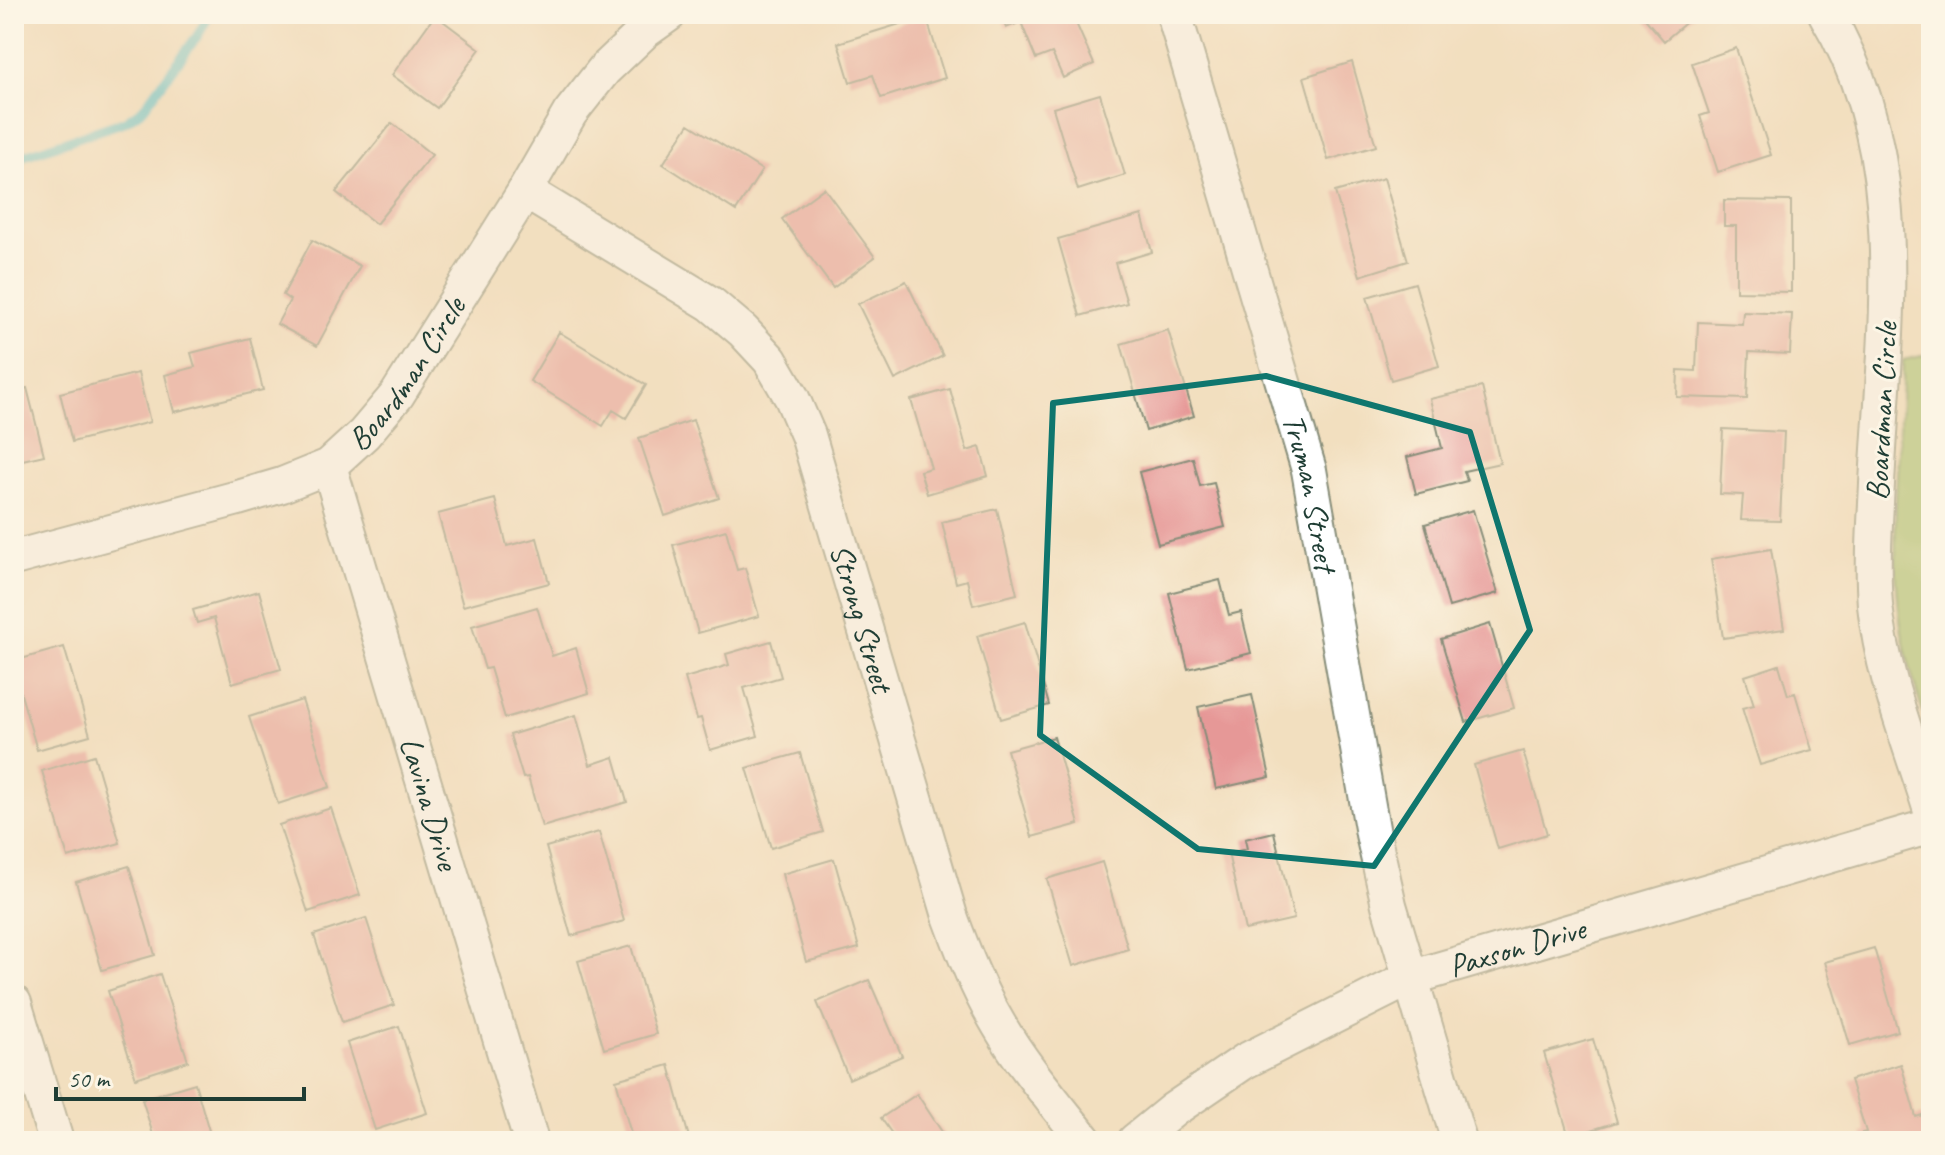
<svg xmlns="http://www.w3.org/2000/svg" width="1945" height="1155" viewBox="0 0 1945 1155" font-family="Caveat,sans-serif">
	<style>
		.green { fill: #a1c16a; stroke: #607f4f; stroke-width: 2 }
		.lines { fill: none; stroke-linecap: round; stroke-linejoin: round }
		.stream { stroke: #54c1ce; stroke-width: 10 }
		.building { fill: #e69897 }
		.street-casing { stroke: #888e7a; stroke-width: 38 }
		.street { stroke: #fff; stroke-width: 34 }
		.marked { fill: none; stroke: #0f766e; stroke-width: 6; stroke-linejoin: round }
		.labels { text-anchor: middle; stroke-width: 6; stroke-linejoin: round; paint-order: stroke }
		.street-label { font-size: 32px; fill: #1f3d34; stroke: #fcf5e5 }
	</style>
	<rect width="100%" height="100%" fill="#fcf5e5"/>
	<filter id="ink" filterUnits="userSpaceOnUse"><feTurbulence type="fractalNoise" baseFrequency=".0125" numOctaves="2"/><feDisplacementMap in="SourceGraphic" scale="16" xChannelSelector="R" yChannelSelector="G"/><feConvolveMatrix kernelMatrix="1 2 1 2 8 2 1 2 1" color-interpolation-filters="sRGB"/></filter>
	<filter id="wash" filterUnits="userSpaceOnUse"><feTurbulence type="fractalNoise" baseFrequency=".006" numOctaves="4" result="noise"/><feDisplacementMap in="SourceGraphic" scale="32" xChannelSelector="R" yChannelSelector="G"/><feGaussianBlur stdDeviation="1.8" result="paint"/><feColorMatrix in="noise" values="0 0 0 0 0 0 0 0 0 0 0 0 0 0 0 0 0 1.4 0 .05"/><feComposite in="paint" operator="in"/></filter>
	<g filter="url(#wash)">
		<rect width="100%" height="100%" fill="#f2dfbf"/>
		<path class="green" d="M 1931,354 L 1931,740 C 1919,697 1903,654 1899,610 C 1890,530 1900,440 1903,360 Z"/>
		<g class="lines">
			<path class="stream" d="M 14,159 L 126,121 L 143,109 L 198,35 L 210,14"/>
		</g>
		<g id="blocks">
			<path class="building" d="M 1000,14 L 1072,14 L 1094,64 L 1063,78 L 1052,53 L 1036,59 L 1021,22 L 1006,28 Z
				M 1641,14 L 1696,14 L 1664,41 Z
				M 435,15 L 480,49 L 437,108 L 392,75 Z
				M 926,16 L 945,78 L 881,98 L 873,75 L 850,82 L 838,43 Z
				M 1736,48 L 1771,155 L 1718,172 L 1700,116 L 1709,113 L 1692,63 Z
				M 1352,62 L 1376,146 L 1328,160 L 1304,77 Z
				M 1100,94 L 1125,175 L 1078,190 L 1053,108 Z
				M 392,123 L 432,155 L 376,224 L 336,192 Z
				M 689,124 L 762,170 L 736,211 L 663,164 Z
				M 1384,178 L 1408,261 L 1360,276 L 1335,192 Z
				M 824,188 L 875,257 L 833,288 L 782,219 Z
				M 1724,200 L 1791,201 L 1791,292 L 1736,291 L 1736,226 L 1724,226 Z
				M 1142,215 L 1152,252 L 1115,263 L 1127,303 L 1080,316 L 1058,239 Z
				M 312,240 L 360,266 L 317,346 L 277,324 L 290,300 L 283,295 Z
				M 906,281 L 943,356 L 895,380 L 858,304 Z
				M 1415,283 L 1439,366 L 1391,380 L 1367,297 Z
				M 1743,312 L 1792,314 L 1790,354 L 1749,352 L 1747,399 L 1677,397 L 1678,370 L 1696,371 L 1698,322 L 1742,324 Z
				M 1168,330 L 1194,416 L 1146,431 L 1121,344 Z
				M 559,332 L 646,385 L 626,418 L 613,410 L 603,426 L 530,381 Z
				M 250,338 L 263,390 L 174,412 L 165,375 L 195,367 L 191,353 Z
				M 138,373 L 150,422 L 72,442 L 60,393 Z
				M 1482,387 L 1500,463 L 1464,471 L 1467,481 L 1416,494 L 1407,457 L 1442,448 L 1430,399 Z
				M 27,388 L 44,455 L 14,462 L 14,391 Z
				M 950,389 L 967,451 L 980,447 L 988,476 L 927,494 L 920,471 L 931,468 L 911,400 Z
				M 693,420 L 719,498 L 665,516 L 639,438 Z
				M 1723,429 L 1784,432 L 1780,521 L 1741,520 L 1743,495 L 1720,494 Z
				M 1193,458 L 1200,486 L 1214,483 L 1225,527 L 1158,544 L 1139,472 Z
				M 495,499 L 507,546 L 537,538 L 549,583 L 463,606 L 438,514 Z
				M 997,509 L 1017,594 L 973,605 L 967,580 L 956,583 L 942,522 Z
				M 1473,510 L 1498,593 L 1449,607 L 1425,524 Z
				M 726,530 L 737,570 L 745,568 L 759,616 L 698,633 L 673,545 Z
				M 1771,549 L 1784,629 L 1723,638 L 1711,559 Z
				M 1220,580 L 1229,615 L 1241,612 L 1251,653 L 1188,669 L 1169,593 Z
				M 259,591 L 281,669 L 232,683 L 214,618 L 197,623 L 193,610 Z
				M 537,607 L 552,656 L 576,648 L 589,693 L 505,718 L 490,668 L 485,669 L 472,626 Z
				M 1025,622 L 1049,705 L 1001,719 L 977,636 Z
				M 1490,624 L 1514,708 L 1466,722 L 1441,639 Z
				M 771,641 L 781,677 L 744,688 L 758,736 L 710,750 L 701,718 L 697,719 L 685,678 L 729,665 L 726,654 Z
				M 64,647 L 90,735 L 37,750 L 14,670 L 14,661 Z
				M 1779,665 L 1788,695 L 1795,693 L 1812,750 L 1760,765 L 1742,708 L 1754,705 L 1745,676 Z
				M 1252,695 L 1270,777 L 1216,789 L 1198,707 Z
				M 302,700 L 330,787 L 278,804 L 249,717 Z
				M 576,715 L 590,765 L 614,757 L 627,802 L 542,827 L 528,777 L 523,778 L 510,735 Z
				M 1054,737 L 1079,824 L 1032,837 L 1007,750 Z
				M 1523,751 L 1547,834 L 1498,849 L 1474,765 Z
				M 800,753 L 823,832 L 771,848 L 747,768 Z
				M 94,755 L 120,843 L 68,858 L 42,771 Z
				M 331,808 L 360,895 L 308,912 L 279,825 Z
				M 599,832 L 624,921 L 571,936 L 546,847 Z
				M 1274,832 L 1294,919 L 1245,930 L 1228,853 L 1247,849 L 1245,839 Z
				M 834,859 L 859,948 L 806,962 L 782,874 Z
				M 1102,862 L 1128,949 L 1073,966 L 1047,879 Z
				M 129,866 L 155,955 L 102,970 L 76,882 Z
				M 366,918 L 394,1005 L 342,1022 L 314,935 Z
				M 631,946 L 656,1034 L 604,1049 L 578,961 Z
				M 1874,948 L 1898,1031 L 1850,1045 L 1825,962 Z
				M 160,974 L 188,1061 L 136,1078 L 108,991 Z
				M 869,980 L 902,1056 L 849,1079 L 817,1002 Z
				M 399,1026 L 427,1113 L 375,1130 L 347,1043 Z
				M 1593,1039 L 1617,1122 L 1569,1137 L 1544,1053 Z
				M 1901,1064 L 1916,1117 L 1922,1115 L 1930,1141 L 1865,1141 L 1862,1133 L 1866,1132 L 1850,1080 Z
				M 669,1065 L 690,1141 L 633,1141 L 616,1080 Z
				M 195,1083 L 212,1141 L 155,1141 L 142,1099 Z
				M 917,1094 L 948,1141 L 897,1141 L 881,1118 Z"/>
		</g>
	</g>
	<g filter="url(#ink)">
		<use href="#blocks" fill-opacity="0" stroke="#888e7a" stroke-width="2"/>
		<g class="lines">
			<g class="street-casing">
				<g id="street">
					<path id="s1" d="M 1174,14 L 1309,470 L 1373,834 L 1389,905 L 1459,1141"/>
					<path d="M 1826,14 C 1912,156 1885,326 1877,484 C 1875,524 1872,565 1875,605 C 1882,675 1911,745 1931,811"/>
					<path id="s2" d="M 525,191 L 711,304 L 743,331 L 770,360 L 792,398 L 808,435 L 950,916 C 964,954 978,990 999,1025 C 1023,1066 1055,1103 1085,1141"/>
					<path id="s3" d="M 329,466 L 531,1141"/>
					<path id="s4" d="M 14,558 L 238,498 L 282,485 L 329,466 L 364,434 L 397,395 L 525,191 L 570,113 L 604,70 L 645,31 L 669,14"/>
					<path d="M 14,1003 L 56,1141"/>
					<path id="s5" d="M 1135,1141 L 1173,1110 L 1245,1061 L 1410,978 L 1931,826"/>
				</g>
			</g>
			<use href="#street" class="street"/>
		</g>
	</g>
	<path d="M0 0H1945V1155H0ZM 1266,376 L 1470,432 L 1530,630 L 1374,866 L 1198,849 L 1040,735 L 1053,403 Z" fill="#f2dfbf" fill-opacity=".55" fill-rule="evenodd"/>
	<path class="marked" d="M 1266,376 L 1470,432 L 1530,630 L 1374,866 L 1198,849 L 1040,735 L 1053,403 Z"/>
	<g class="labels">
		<g class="street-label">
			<text dy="11" stroke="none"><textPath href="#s4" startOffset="450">Boardman Circle</textPath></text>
			<text transform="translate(1881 411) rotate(-87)" y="11">Boardman Circle</text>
			<text dy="11" stroke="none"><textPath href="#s1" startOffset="498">Truman Street</textPath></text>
			<text dy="11" stroke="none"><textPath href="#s2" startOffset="574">Strong Street</textPath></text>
			<text dy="11" stroke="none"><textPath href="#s3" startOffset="352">Lavina Drive</textPath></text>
			<text dy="11" stroke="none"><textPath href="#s5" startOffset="432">Paxson Drive</textPath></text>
		</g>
	</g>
	<rect width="1945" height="1155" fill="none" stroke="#fcf5e5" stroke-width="48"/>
	<path d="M56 1087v12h248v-12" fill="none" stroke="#1f3d34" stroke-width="4"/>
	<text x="68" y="1087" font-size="24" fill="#1f3d34" stroke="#fcf5e5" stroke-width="6" paint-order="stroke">50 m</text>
</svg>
